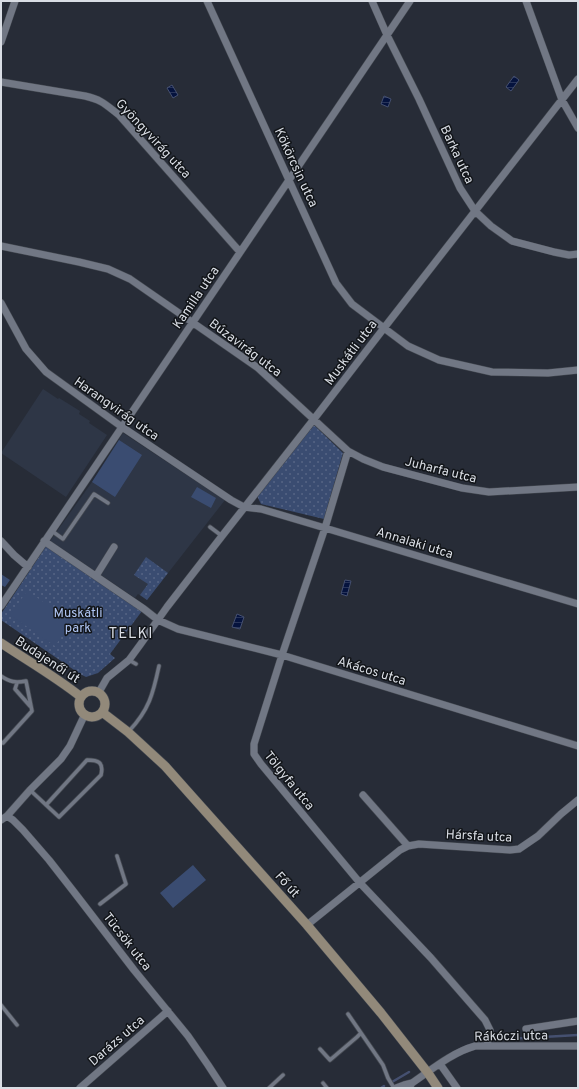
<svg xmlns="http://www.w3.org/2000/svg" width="579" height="1089" viewBox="0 0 579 1089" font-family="Overpass,sans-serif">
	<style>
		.built { fill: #2e3646 }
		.grass { fill: url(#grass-dots) }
		.garden { fill: #3a4c71 }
		.water { fill: url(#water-rules); stroke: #455070 }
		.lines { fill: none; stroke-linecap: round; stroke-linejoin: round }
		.stream { stroke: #455070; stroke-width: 2.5 }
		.lane-casing { stroke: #444951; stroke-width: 5 }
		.street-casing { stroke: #444951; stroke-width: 8 }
		.secondary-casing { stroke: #444951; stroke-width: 10 }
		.lane { stroke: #717784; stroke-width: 3.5 }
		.street { stroke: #717784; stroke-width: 7 }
		.secondary { stroke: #92897a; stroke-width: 9 }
		.labels { text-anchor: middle; stroke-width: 3; stroke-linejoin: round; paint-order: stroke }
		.street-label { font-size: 13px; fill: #d9dde4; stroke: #121519 }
		.park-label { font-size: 13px; fill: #afc5f3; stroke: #121519 }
		.quarter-label { font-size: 15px; letter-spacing: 1px; fill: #d9dde4; stroke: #121519 }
	</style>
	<defs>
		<pattern id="grass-dots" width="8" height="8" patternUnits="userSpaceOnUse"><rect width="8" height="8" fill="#3a4c71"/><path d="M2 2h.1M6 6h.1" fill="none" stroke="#566585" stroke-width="1.8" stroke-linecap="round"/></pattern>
		<pattern id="water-rules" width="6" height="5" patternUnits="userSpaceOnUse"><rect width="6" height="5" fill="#05133e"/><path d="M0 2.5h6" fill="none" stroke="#29355a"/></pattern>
	</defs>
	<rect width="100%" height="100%" fill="#272c37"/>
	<path class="built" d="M 43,389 L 58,399 L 59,398 L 80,411 L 79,414 L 90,421 L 89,423 L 107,435 L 66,497 L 1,453 Z
		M 123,433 L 225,500 L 147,600 L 138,594 L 135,598 L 50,541 L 92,482 Z"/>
	<path class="grass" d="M 314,425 L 343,453 L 324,519 L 261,504 L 257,496 Z
		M 46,546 L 142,611 L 110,654 L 115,658 L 98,673 L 86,677 L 80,674 L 1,620 L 1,614 Z
		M 146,557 L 168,573 L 147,600 L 140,595 L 148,584 L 134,575 Z"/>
	<path class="garden" d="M 119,440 L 142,455 L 115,497 L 92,482 Z
		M 197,487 L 216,498 L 211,508 L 191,497 Z
		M 1,574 L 10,580 L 5,587 L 1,585 Z
		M 27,591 L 72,621 L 55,646 L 10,615 Z
		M 193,865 L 206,880 L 173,908 L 160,893 Z"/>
	<path class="water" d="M 514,76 L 519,80 L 511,91 L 506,87 Z
		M 172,85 L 178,95 L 173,98 L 167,88 Z
		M 384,96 L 391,99 L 388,107 L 381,104 Z
		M 345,580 L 351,581 L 347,596 L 341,594 Z
		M 237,614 L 244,617 L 240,629 L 232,627 Z"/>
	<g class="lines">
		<path class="stream" d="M 506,1039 L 578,1035
			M 392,1082 L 409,1072
			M 381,1088 L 384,1086"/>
		<g class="lane-casing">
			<path id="lane" d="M 210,527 L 222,536
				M 52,531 L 63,539 L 94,494 L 108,503
				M 129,660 L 136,664
				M 1,676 C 10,682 15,683 26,681 L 32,711 L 3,743 L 1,742
				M 17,683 L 15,689 L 30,706
				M 129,731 C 149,710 153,694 159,666
				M 30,790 L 59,817 L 101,775 C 104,762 98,760 87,760 L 46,805
				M 100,904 L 126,884 L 117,856
				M 1,1005 L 17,1025
				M 348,1014 L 383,1065 L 388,1078 L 394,1088
				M 320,1049 L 330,1060 L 357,1037 L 361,1033
				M 323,1083 L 327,1088
				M 269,1088 L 283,1075"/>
		</g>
		<g class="street-casing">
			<path id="street" d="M 207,1 L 336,283 L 352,304 L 408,346 L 439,360 L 492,372 L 548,373 L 578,370
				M 372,1 L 387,35 L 419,99 L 460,188 L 475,211 L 491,226 L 512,241 L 554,252 L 569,255 L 578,254
				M 526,1 L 562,100 L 578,128
				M 1,42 L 15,1
				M 1,82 L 85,96 C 102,100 105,104 119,115 L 240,252
				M 1,246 L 79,262 L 108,269 L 130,279 L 258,368 L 348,451 L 363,459 L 383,467 L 462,488 L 489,492 L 578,487
				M 1,303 L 26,349 L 46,372 L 122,427 L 231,500 L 244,507 L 261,509 L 325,528 L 578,604
				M 348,451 L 325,528 L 282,655 L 254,744 L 254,754 L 261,764 L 360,883 L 431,958 L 485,1020 L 490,1030 L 487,1046
				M 1,541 L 14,555 L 28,567
				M 44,541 L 144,609 L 158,620 L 178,629 L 282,655 L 578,746
				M 96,576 L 114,547
				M 1,606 L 410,1
				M 99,692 L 107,678 L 129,660 L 140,645 L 167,607 L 222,536 L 314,419 L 384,328 L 578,79
				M 363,795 L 408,846
				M 7,816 L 13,820 L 23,830 L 49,860 L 74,892 L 134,970 L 188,1036 L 208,1065 L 223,1088
				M 1,820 L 7,816 L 30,790 L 61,759 L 70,746 L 85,714
				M 307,925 L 400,850 L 408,846 L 419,844 L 510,850 L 519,849 L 538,836 L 561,814 L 578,800
				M 526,1029 L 578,1021
				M 440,1064 L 457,1088
				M 80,1088 L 168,1011
				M 396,1088 L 404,1085 L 412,1083
				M 409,1088 L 412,1083 C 431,1070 453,1052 475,1046 L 578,1046"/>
		</g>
		<g class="secondary-casing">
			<path id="secondary" d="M 1,643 C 28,661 56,677 81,697
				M79 704a13 13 0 1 1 26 0a13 13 0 1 1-26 0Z
				M 102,712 L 128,732 L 165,766 L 189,793 L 307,925 L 381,1013 L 428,1073 L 438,1088"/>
		</g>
		<use href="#lane" class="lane"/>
		<use href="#street" class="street"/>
		<use href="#secondary" class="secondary"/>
	</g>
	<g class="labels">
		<g class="street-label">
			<text transform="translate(154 138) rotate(47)" y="5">Gyöngyvirág utca</text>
			<text transform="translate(458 154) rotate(65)" y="5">Barka utca</text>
			<text transform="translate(297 167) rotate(65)" y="5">Kökörcsin utca</text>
			<text transform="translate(195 297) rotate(-56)" y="5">Kamilla utca</text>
			<text transform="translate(246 347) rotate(37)" y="5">Búzavirág utca</text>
			<text transform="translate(350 352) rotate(-53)" y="5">Muskátli utca</text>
			<text transform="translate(117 408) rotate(35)" y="5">Harangvirág utca</text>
			<text transform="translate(441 469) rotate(14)" y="5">Juharfa utca</text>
			<text transform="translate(415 542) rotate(17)" y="5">Annalaki utca</text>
			<text transform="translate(48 659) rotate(33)" y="5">Budajenői út</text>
			<text transform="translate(372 670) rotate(17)" y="5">Akácos utca</text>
			<text transform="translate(290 780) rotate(51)" y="5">Tölgyfa utca</text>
			<text transform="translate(479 835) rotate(3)" y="5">Hársfa utca</text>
			<text transform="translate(288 884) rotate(48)" y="5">Fő út</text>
			<text transform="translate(128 941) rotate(52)" y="5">Tücsök utca</text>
			<text transform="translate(511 1035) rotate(-1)" y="5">Rákóczi utca</text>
			<text transform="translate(116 1040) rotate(-41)" y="5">Darázs utca</text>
		</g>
		<g class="park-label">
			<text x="78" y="617">Muskátli<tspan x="78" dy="15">park</tspan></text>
		</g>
		<g class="quarter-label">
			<text x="131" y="638">TELKI</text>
		</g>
	</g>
	<rect width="579" height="1089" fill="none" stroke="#d9dde4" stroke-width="4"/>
</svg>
